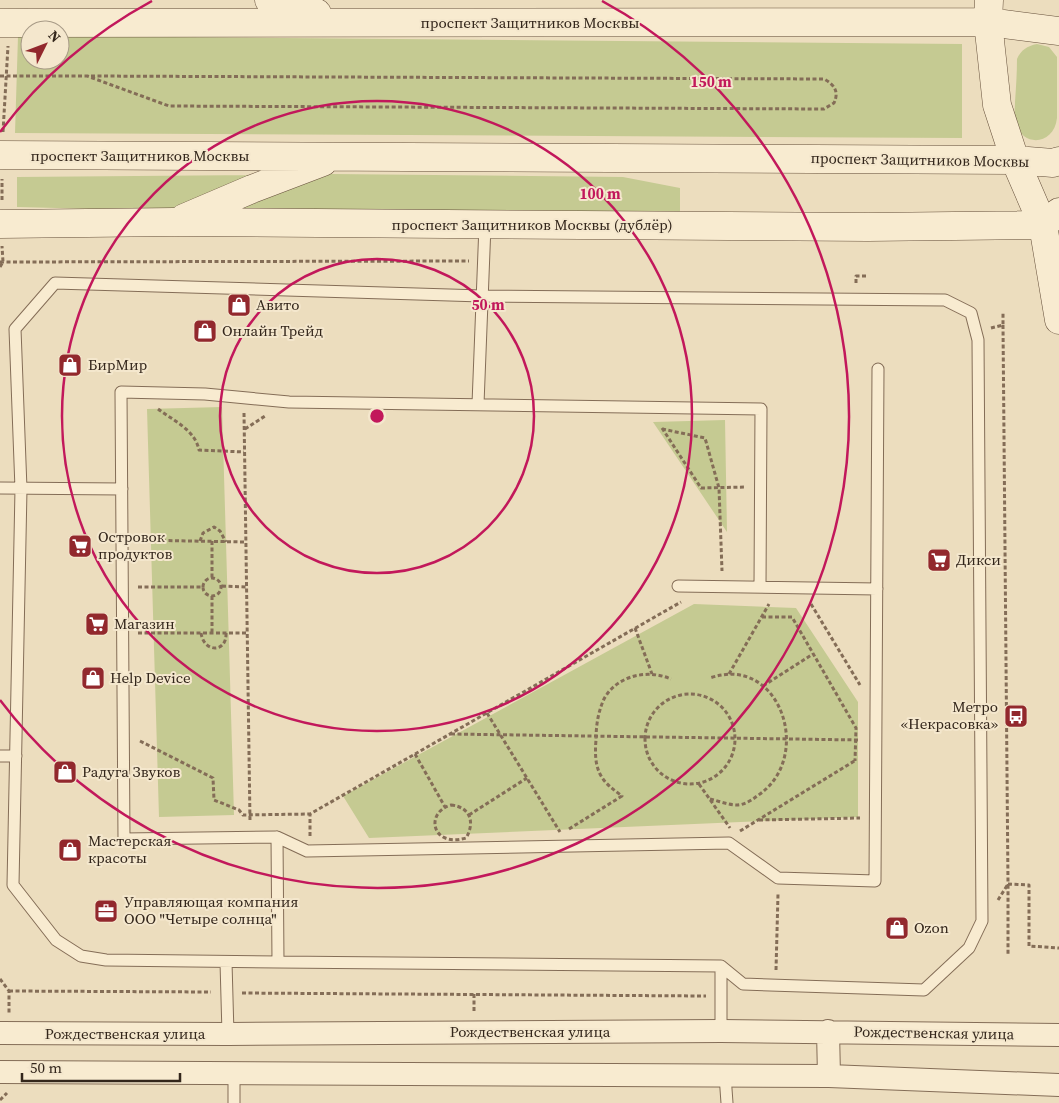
<svg xmlns="http://www.w3.org/2000/svg" width="1059" height="1103" viewBox="0 0 1059 1103" font-family="'Source Serif 4',serif">
	<style>
		.green { fill: #c5ca92 }
		.lines { fill: none; stroke-linecap: round; stroke-linejoin: round }
		.lane-casing { stroke: #846d57; stroke-width: 13 }
		.street-casing { stroke: #846d57; stroke-width: 24 }
		.secondary-casing { stroke: #654f3a; stroke-width: 29 }
		.path { stroke: #846d57; stroke-width: 3; stroke-dasharray: 4 2.5; stroke-linecap: butt }
		.lane { stroke: #f8ebd0; stroke-width: 11 }
		.street { stroke: #f8ebd0; stroke-width: 22 }
		.secondary { stroke: #f8ebd0; stroke-width: 28 }
		.ring { fill: none; stroke: #c2185b; stroke-width: 2.5 }
		.labels { text-anchor: middle; stroke-width: 4; stroke-linejoin: round; paint-order: stroke }
		.street-label { font-size: 15px; fill: #33261b; stroke: #f4e7cd }
		.poi-label { font-size: 15px; fill: #33261b; stroke: #f4e7cd; text-anchor: start }
		.centre { fill: #c2185b; stroke: #f4e7cd; stroke-width: 2.5 }
		.ring-label { font-size: 15px; text-anchor: middle; font-weight: bold; fill: #c2185b; stroke: #f4e7cd; stroke-width: 4; stroke-linejoin: round; paint-order: stroke }
	</style>
	<rect width="100%" height="100%" fill="#ecddbe"/>
	<path class="green" d="M 18,36 L 30,36 L 30,60 L 60,60 L 60,36 L 962,44 L 962,138 L 15,133 Z
		M 1037,44 L 1049,47 L 1057,57 L 1057,118 C 1054,146 1021,148 1015,121 C 1014,115 1015,107 1015,102 C 1016,87 1017,73 1017,59 C 1021,50 1027,46 1037,44 Z
		M 331,174 L 623,177 L 680,188 L 680,212 L 218,215 Z
		M 261,175 L 177,211 L 17,207 L 17,177 Z
		M 222,407 L 234,815 L 159,817 L 147,409 Z
		M 725,420 L 727,532 L 653,422 Z
		M 694,604 L 796,608 L 858,702 L 858,817 L 369,838 L 343,796 Z"/>
	<g class="lines">
		<g class="lane-casing">
			<path id="lane" d="M 478,404 L 485,225
				M 0,488 L 122,489
				M 678,586 L 877,589
				M 0,756 L 16,756
				M 277,837 L 307,851 L 729,843 L 778,878 L 875,881 L 878,369
				M 226,962 L 228,1034
				M 278,962 L 106,960 L 81,956 L 56,940 L 13,885 L 21,489 L 15,329 L 55,283 L 482,296 L 945,300 L 971,313 L 978,340 L 982,921 L 969,948 L 924,990 L 743,984 L 721,966 L 278,962 L 277,837 L 124,839 L 121,392 L 205,394 L 289,402 L 761,409 L 760,587
				M 721,966 L 721,1031
				M 234,1073 L 234,1103
				M 725,1075 L 727,1103"/>
		</g>
		<g class="street-casing">
			<path id="street" d="M 828,1031 L 829,1076
				M 0,1033 L 228,1034 L 721,1031 L 1059,1035
				M 0,1072 L 829,1076 L 1059,1085"/>
		</g>
		<g class="secondary-casing">
			<path id="secondary" d="M 269,0 L 317,13
				M 989,0 L 988,22 L 997,105 L 1015,160 L 1043,225 L 1059,320
				M 0,23 L 988,22 L 1059,31
				M 0,155 L 1015,160 L 1053,163 L 1059,161
				M 184,218 L 252,189 L 323,162
				M 0,224 L 174,222 L 868,227 L 1043,225 L 1059,212"/>
		</g>
		<path class="path" d="M 0,76 L 87,76 L 824,79 C 835,85 839,92 834,103 L 824,109 L 169,106 L 87,76
			M 3,132 L 8,46
			M 2,200 L 2,179
			M 0,262 L 469,261
			M 0,267 L 3,262 L 2,246
			M 856,283 L 856,276 L 866,276
			M 1003,325 L 1008,884 L 1029,885 L 1029,946 L 1059,948
			M 991,328 L 1003,325 L 1003,313
			M 158,409 C 174,421 195,430 199,450 L 244,452
			M 244,413 L 250,821
			M 662,428 L 701,488 L 746,487
			M 245,429 L 265,416
			M 662,429 L 705,438 L 719,488 L 722,571
			M 136,540 L 246,542
			M 200,541 L 203,533 L 214,527 L 220,531 L 226,542
			M 212,541 L 212,578
			M203 587a9 9 0 1 1 18 0a9 9 0 1 1-18 0Z
			M 222,586 L 246,587
			M 138,587 L 203,587
			M 212,596 L 212,633
			M 811,604 L 860,685
			M 762,617 L 792,617 L 856,728 L 855,761
			M 635,628 L 652,674
			M 138,633 L 247,633
			M 201,633 C 204,653 227,653 226,633
			M 729,674 L 769,604
			M 763,686 L 813,654
			M645 739a45 45 0 1 1 90 0a45 45 0 1 1-90 0Z
			M 487,713 L 560,832
			M 451,734 L 860,740
			M 140,741 L 213,778 L 214,800 L 239,810 L 243,815 L 310,814
			M 415,754 L 445,807
			M 699,784 L 730,828
			M 710,799 C 719,801 728,805 737,805 C 744,805 752,800 757,796 C 815,759 781,653 710,678
			M 451,805 C 471,807 475,823 466,838 C 431,848 425,812 451,805 Z
			M 469,815 L 527,778
			M 759,820 L 860,818
			M 569,829 L 622,796 C 613,789 605,784 600,774 C 595,764 595,752 596,740 C 596,726 598,712 604,699 C 617,675 648,669 671,679
			M 740,831 L 856,760
			M 310,836 L 310,814 L 681,602
			M 998,900 L 1008,884 L 1008,955
			M 776,970 L 778,894
			M 0,979 L 9,991 L 9,1013
			M 9,991 L 211,992
			M 242,993 L 706,996
			M 474,994 L 474,1011
			M 0,1100 L 7,1093"/>
		<use href="#lane" class="lane"/>
		<use href="#street" class="street"/>
		<use href="#secondary" class="secondary"/>
	</g>
	<g class="ring">
		<circle cx="377" cy="416" r="157"/>
		<circle cx="377" cy="416" r="315"/>
		<path d="M0 132A472 472 0 0 1 152 1M602 1A472 472 0 1 1 0 700"/>
	</g>
	<defs>
		<g id="shop-square" transform="scale(1.25)"><rect x="-9" y="-9" width="18" height="18" rx="4" fill="#92282d" stroke="#f4e7cd"/><path d="M-5-2.5h2.3a2.7 3.5 0 0 1 5.4 0H5L5.5 6h-11ZM-1.5-2.5h3a1.5 2.3 0 0 0-3 0Z" fill="#fff"/></g>
		<g id="supermarket-square" transform="scale(1.25)"><rect x="-9" y="-9" width="18" height="18" rx="4" fill="#92282d" stroke="#f4e7cd"/><path d="M-6-5.5h2.5l.6 2H6L4.5 2H-2.5L-4.4-4H-6ZM-1.5 3.2a1.3 1.3 0 1 0 .1 0ZM3 3.2a1.3 1.3 0 1 0 .1 0Z" fill="#fff"/></g>
		<g id="bus-square" transform="scale(1.25)"><rect x="-9" y="-9" width="18" height="18" rx="4" fill="#92282d" stroke="#f4e7cd"/><path d="M-5-6H5V4H4V6H2V4H-2V6H-4V4H-5ZM-3.5-4V0h7V-4ZM-3.5 1.2v1.5H-2V1.2ZM2 1.2v1.5H3.5V1.2Z" fill="#fff"/></g>
		<g id="office-square" transform="scale(1.25)"><rect x="-9" y="-9" width="18" height="18" rx="4" fill="#92282d" stroke="#f4e7cd"/><path d="M-6-3h4V-5.5h4V-3h4V5H-6ZM-1-4.5V-3h2v-1.5ZM-6 0V1H6V0Z" fill="#fff"/></g>
	</defs>
	<g fill-rule="evenodd">
		<use href="#shop-square" x="239" y="305"/>
		<use href="#shop-square" x="205" y="331"/>
		<use href="#shop-square" x="70" y="365"/>
		<use href="#supermarket-square" x="80" y="546"/>
		<use href="#supermarket-square" x="939" y="560"/>
		<use href="#supermarket-square" x="97" y="624"/>
		<use href="#shop-square" x="93" y="678"/>
		<use href="#bus-square" x="1016" y="716"/>
		<use href="#shop-square" x="65" y="772"/>
		<use href="#shop-square" x="70" y="850"/>
		<use href="#office-square" x="106" y="911"/>
		<use href="#shop-square" x="897" y="928"/>
	</g>
	<g class="labels">
		<g class="street-label">
			<text x="530" y="28">проспект Защитников Москвы</text>
			<text x="140" y="161">проспект Защитников Москвы</text>
			<text transform="translate(920 160) rotate(1)" y="5">проспект Защитников Москвы</text>
			<text x="532" y="230">проспект Защитников Москвы (дублёр)</text>
			<text x="530" y="1037">Рождественская улица</text>
			<text transform="translate(934 1033) rotate(1)" y="5">Рождественская улица</text>
			<text x="125" y="1039">Рождественская улица</text>
		</g>
		<g class="poi-label">
			<text x="256" y="310">Авито</text>
			<text x="222" y="336">Онлайн Трейд</text>
			<text x="88" y="370">БирМир</text>
			<text x="98" y="542">Островок<tspan x="98" dy="17">продуктов</tspan></text>
			<text x="956" y="565">Дикси</text>
			<text x="114" y="629">Магазин</text>
			<text x="110" y="683">Help Device</text>
			<text x="998" y="712" text-anchor="end">Метро<tspan x="998" dy="17">«Некрасовка»</tspan></text>
			<text x="82" y="777">Радуга Звуков</text>
			<text x="88" y="846">Мастерская<tspan x="88" dy="17">красоты</tspan></text>
			<text x="124" y="907">Управляющая компания<tspan x="124" dy="17">ООО "Четыре солнца"</tspan></text>
			<text x="914" y="933">Ozon</text>
		</g>
	</g>
	<circle cx="377" cy="416" r="8" class="centre"/>
	<g class="ring-label">
		<text x="711" y="87">150 m</text>
		<text x="600" y="199">100 m</text>
		<text x="488" y="310">50 m</text>
	</g>
	<g transform="translate(45 45) rotate(48)"><circle r="24" fill="#f4e7cd" stroke="#a79a86"/>
	<path d="M0-4L9 19L0 12L-9 19Z" fill="#92282d"/>
	<text y="-8" font-size="14" font-weight="bold" text-anchor="middle" fill="#33261b">N</text>
	</g>
	<path d="M22 1073v8h158v-8" fill="none" stroke="#33261b" stroke-width="2.5"/>
	<text x="30" y="1073" font-size="15" fill="#33261b" stroke="#f4e7cd" stroke-width="4" paint-order="stroke">50 m</text>
</svg>
